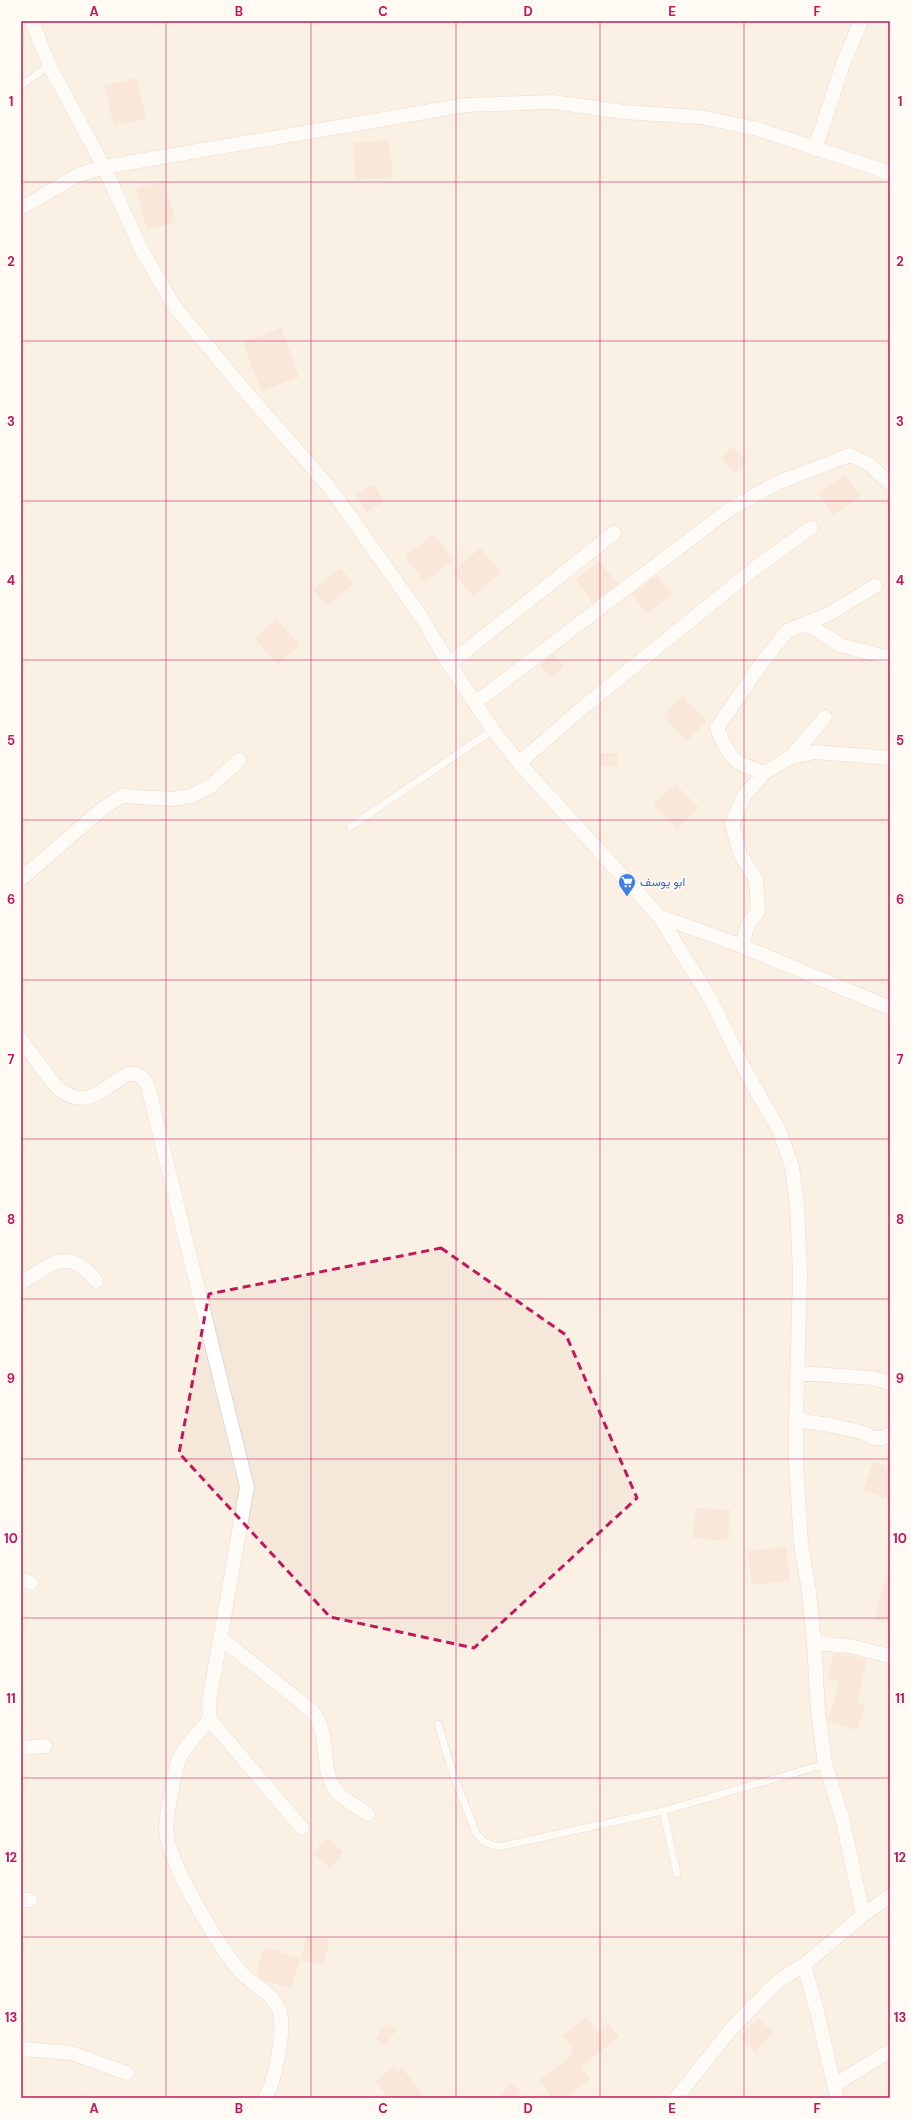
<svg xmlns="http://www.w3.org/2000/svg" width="911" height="2119" viewBox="0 0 911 2119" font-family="'DM Sans',Vazirmatn,sans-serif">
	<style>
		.residential { fill: #f5e8da }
		.building { fill: #f3d5c3 }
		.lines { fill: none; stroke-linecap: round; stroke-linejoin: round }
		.service-casing { stroke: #d1beb0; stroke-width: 8 }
		.minor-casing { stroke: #d1beb0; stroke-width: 15 }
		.service { stroke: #fff; stroke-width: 7 }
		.minor { stroke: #fff; stroke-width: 14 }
		.marked { fill: none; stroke: #c2185b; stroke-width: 3; stroke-dasharray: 8 5; stroke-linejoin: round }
		.grid { fill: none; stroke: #c2185b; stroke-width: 1; stroke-opacity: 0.55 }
		.labels { text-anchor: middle; stroke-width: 4; stroke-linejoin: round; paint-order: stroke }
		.shop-label { font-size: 12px; fill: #366cbe; stroke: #fffaf3; text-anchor: start }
		.neatline { fill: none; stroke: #c2185b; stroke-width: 1.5 }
		.grid-label { font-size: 13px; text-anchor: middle; font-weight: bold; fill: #c2185b }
	</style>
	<rect width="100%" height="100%" fill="#fdf6ec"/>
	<path class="residential" d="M 21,21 L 890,21 L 890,2098 L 21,2098 Z"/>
	<path class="building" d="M 136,78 L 146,118 L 114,126 L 104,86 Z
		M 389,140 L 393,177 L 356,180 L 353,143 Z
		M 164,181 L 176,222 L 147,230 L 136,189 Z
		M 281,328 L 299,377 L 261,391 L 243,342 Z
		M 733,446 L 748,461 L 736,473 L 721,459 Z
		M 845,475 L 860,496 L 833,515 L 818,493 Z
		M 374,484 L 384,502 L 366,512 L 356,494 Z
		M 434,534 L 454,560 L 424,582 L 405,556 Z
		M 480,548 L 501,573 L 473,596 L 453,571 Z
		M 599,561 L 618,584 L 593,603 L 575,580 Z
		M 340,568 L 353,584 L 327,606 L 313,590 Z
		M 657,575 L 672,595 L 647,614 L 632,594 Z
		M 276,619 L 300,645 L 278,664 L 255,639 Z
		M 553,654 L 564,666 L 551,678 L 540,666 Z
		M 683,696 L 707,722 L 686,741 L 663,715 Z
		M 600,753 L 617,753 L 617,765 L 600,766 Z
		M 675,784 L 699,808 L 677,829 L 653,805 Z
		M 874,1461 L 890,1467 L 890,1500 L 863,1490 Z
		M 696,1508 L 730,1510 L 728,1541 L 693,1538 Z
		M 786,1547 L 790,1580 L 752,1585 L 748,1551 Z
		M 886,1576 L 890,1576 L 890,1624 L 874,1620 Z
		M 834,1653 L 867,1659 L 857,1702 L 865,1705 L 857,1730 L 828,1721 L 840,1681 L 828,1679 Z
		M 326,1838 L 343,1852 L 331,1868 L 313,1854 Z
		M 306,1935 L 329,1940 L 324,1965 L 301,1960 Z
		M 264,1947 L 300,1958 L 291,1988 L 265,1981 L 256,1974 Z
		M 586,2017 L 598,2032 L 609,2023 L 619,2037 L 580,2067 L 590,2079 L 565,2098 L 552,2098 L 539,2081 L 572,2055 L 570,2053 L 574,2050 L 562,2036 Z
		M 758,2018 L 773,2032 L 755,2052 L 740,2037 Z
		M 386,2023 L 396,2030 L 385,2046 L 375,2039 Z
		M 394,2067 L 397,2071 L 402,2068 L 422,2093 L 415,2098 L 388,2098 L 375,2081 Z
		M 509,2083 L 521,2090 L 516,2098 L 500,2098 Z"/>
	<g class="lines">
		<g class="service-casing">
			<path id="service" d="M 21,86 L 49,65
				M 350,827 L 493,730
				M 438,1724 L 453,1774 L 476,1833 L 484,1842 L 498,1847 L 663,1811 L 825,1764
				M 663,1811 L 677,1874"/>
		</g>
		<g class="minor-casing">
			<path id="minor" d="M 32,21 L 49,65 L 104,167 L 140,247 L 174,306 L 252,399 L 330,488 L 422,618 L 449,664 L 493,730 L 519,763 L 659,916 L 742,946 L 890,1008
				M 815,149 L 843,64 L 861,21
				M 21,208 L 78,175 L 104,167 L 466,105 L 553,102 L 624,112 L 701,117 L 757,129 L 890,173
				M 806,623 L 840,645 L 886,657
				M 449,664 L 614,533
				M 475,703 L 730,509 L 777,483 L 850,455 L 869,464 L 890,484
				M 791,757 L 825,717
				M 519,763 L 581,709 L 759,565 L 811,528
				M 764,773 C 732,762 729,758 717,728 L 758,668 L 787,631 L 829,614 L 875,586
				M 21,879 L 102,809 L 122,796 L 172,799 L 191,796 L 211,786 L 239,760
				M 659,916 L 711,1000 L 745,1070 L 780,1132 L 792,1167 L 797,1205 L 800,1274 L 796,1420 L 796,1463 L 801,1544 L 809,1591 L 814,1643 L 818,1710 L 825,1764 L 842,1817 L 863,1915
				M 742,946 L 747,927 L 758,911 L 756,879 L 740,854 L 732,824 L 744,796 L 764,773 L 791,757 L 815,752 L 890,758
				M 21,1040 L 54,1084 C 81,1112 100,1092 125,1075 C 136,1071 144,1076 148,1087 L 247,1487 L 209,1702 L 210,1720 L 302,1828
				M 21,1283 C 51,1264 69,1246 96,1281
				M 797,1373 L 872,1378 L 890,1383
				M 796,1420 L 830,1425 L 861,1432 L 874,1438 L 883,1438 L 890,1434
				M 21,1579 L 31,1583
				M 222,1639 L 312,1711 C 334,1737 316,1771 340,1795 C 348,1802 359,1808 368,1814
				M 814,1643 L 849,1646 L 890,1656
				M 210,1719 C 200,1731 187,1743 180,1757 C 175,1767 174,1779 172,1789 C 170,1802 166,1816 166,1828 C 166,1860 218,1945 239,1970 C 250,1984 270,1990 278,2007 C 287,2026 275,2080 265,2098
				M 21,1748 L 45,1746
				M 21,1900 L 30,1900
				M 804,1965 L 817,2011 L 837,2098
				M 21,2049 L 71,2053 L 127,2073
				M 834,2085 L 890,2051
				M 676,2098 L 732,2028 L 772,1987 L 783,1978 L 804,1965 L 863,1915 L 890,1896"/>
		</g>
		<use href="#service" class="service"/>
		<use href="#minor" class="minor"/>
	</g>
	<path d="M0 0H911V2119H0ZM 441,1248 L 566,1335 L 637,1498 L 474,1648 L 330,1617 L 179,1453 L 209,1294 Z" fill="#fdf6ec" fill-opacity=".55" fill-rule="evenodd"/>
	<path class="marked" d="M 441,1248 L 566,1335 L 637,1498 L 474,1648 L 330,1617 L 179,1453 L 209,1294 Z"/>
	<path class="grid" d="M 166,21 L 166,2098M 311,21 L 311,2098M 456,21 L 456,2098M 600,21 L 600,2098M 744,21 L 744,2098M 21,182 L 890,182M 21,341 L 890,341M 21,501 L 890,501M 21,660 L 890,660M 21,820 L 890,820M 21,980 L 890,980M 21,1139 L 890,1139M 21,1299 L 890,1299M 21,1459 L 890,1459M 21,1618 L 890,1618M 21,1778 L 890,1778M 21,1937 L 890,1937"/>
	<defs>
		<g id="supermarket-pin" transform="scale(0.9)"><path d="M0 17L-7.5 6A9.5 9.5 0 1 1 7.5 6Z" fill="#3f7fe0" stroke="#fffaf3"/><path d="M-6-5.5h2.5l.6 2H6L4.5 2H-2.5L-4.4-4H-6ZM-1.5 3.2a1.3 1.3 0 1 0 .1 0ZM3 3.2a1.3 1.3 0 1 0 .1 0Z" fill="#fff"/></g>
	</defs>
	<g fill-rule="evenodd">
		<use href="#supermarket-pin" x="627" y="882"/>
	</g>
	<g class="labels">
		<g class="shop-label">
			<text x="640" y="886">ابو يوسف</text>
		</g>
	</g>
	<rect width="911" height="2119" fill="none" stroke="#fffaf3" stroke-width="44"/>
	<rect x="22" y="22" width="867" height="2075" class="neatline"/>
	<g class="grid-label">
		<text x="94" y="16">A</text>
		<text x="239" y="16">B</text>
		<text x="383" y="16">C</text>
		<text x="528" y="16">D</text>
		<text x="672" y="16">E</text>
		<text x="817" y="16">F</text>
		<text x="11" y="106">1</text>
		<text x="900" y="106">1</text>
		<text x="11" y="266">2</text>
		<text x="900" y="266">2</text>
		<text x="11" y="426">3</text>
		<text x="900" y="426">3</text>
		<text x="11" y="585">4</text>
		<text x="900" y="585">4</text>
		<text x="11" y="745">5</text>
		<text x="900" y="745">5</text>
		<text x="11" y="904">6</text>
		<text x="900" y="904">6</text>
		<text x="11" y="1064">7</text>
		<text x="900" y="1064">7</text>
		<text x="11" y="1224">8</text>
		<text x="900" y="1224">8</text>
		<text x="11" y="1383">9</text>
		<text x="900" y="1383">9</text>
		<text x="11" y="1543">10</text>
		<text x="900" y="1543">10</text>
		<text x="11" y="1703">11</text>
		<text x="900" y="1703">11</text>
		<text x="11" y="1862">12</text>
		<text x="900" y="1862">12</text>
		<text x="11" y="2022">13</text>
		<text x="900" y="2022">13</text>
		<text x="94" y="2113">A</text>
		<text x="239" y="2113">B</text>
		<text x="383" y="2113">C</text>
		<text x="528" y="2113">D</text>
		<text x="672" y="2113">E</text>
		<text x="817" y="2113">F</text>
	</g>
</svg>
